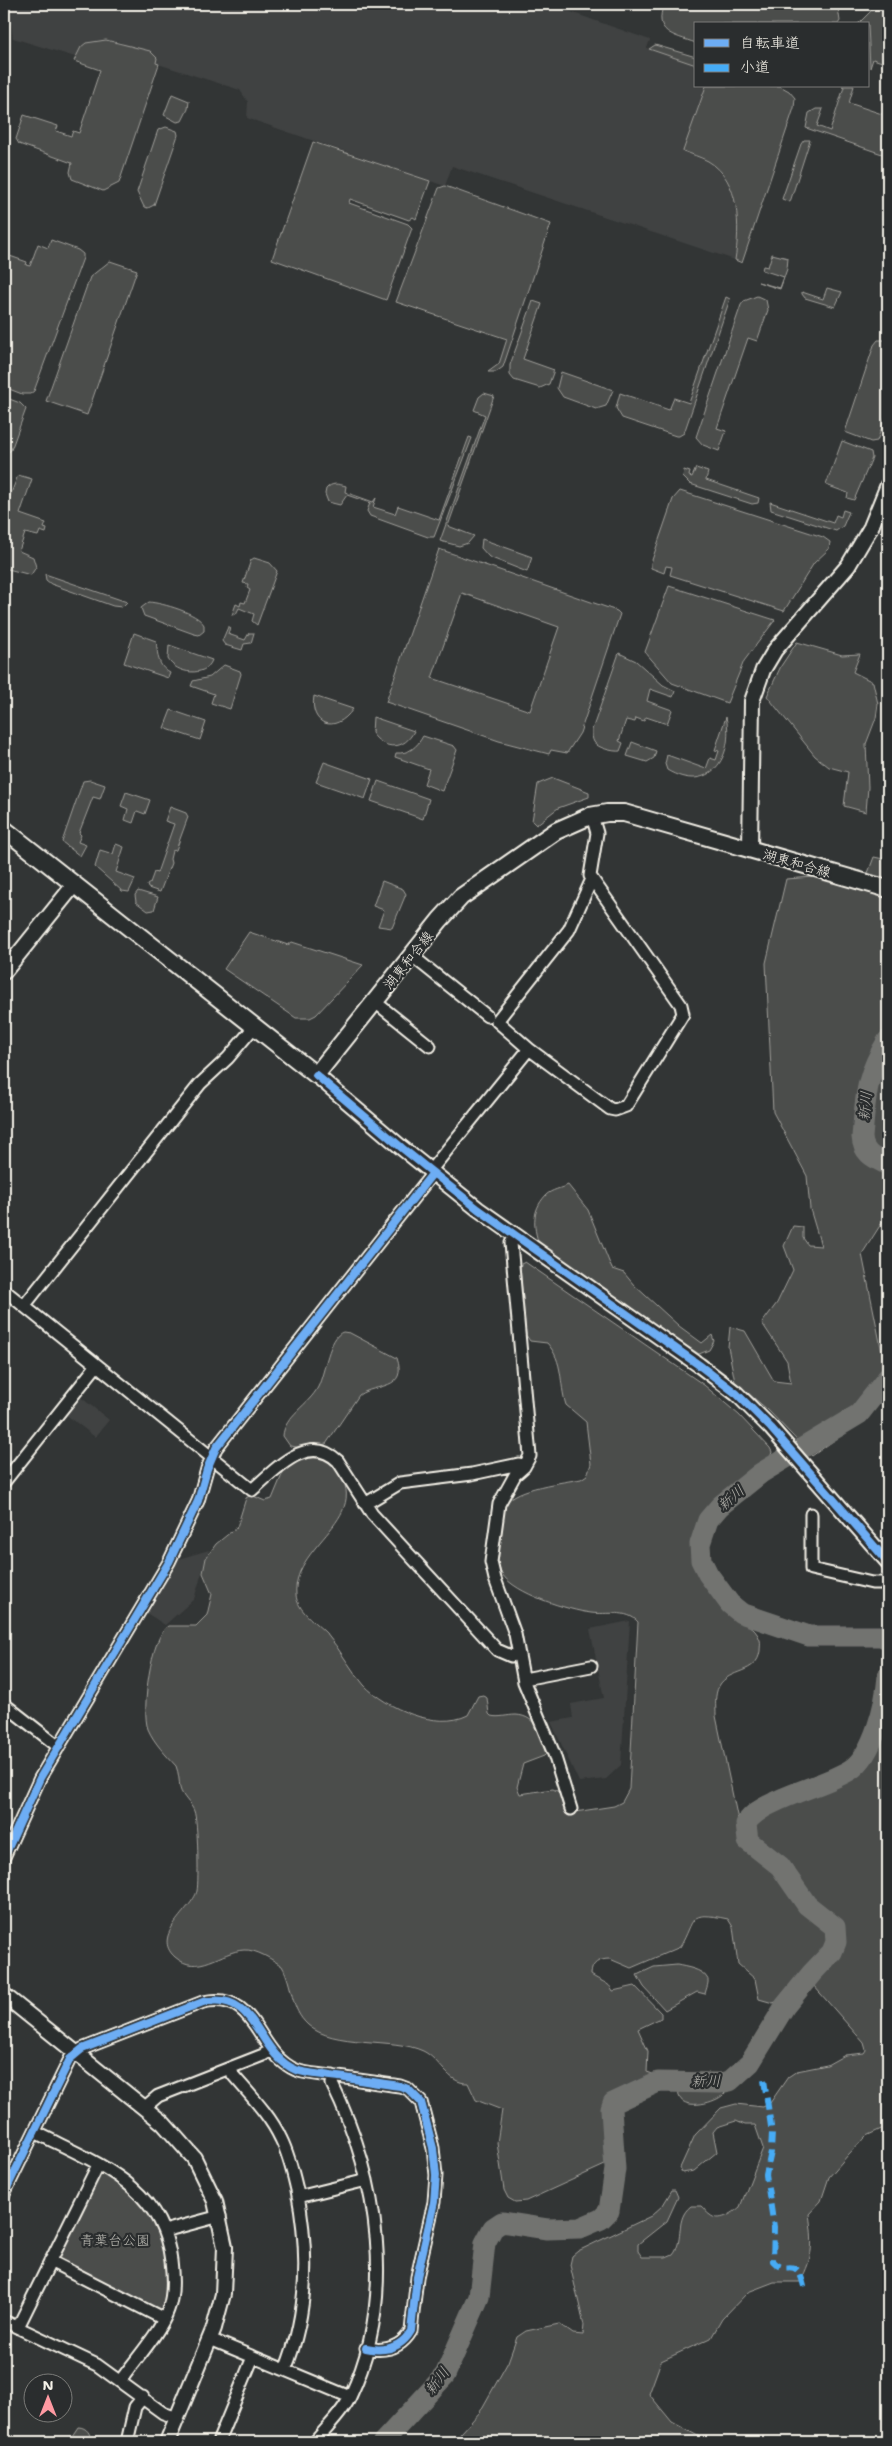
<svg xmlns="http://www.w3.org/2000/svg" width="892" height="2446" viewBox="0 0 892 2446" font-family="'Shantell Sans','Klee One',sans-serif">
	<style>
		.built { fill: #404242 }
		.green { fill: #4b4d4c; stroke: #a09f9a; fill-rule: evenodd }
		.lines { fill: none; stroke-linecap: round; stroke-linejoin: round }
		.stream { stroke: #a6a5a0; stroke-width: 4 }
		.river { stroke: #727370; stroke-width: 21 }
		.minor-casing { stroke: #f4f1e8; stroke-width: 15 }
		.tertiary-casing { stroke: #f4f1e8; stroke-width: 18 }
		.secondary-casing { stroke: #f4f1e8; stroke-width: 20 }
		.minor { stroke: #2a2d2e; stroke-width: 11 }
		.tertiary { stroke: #2a2d2e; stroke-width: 14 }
		.secondary { stroke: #2a2d2e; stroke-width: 16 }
		.quiet { stroke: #46acf6; stroke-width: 6; stroke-dasharray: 12 6; stroke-linecap: butt }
		.cycleway-casing { stroke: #2a2d2e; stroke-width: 11 }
		.cycleway { stroke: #6dadf4; stroke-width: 8 }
		.labels { text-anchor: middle; stroke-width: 4.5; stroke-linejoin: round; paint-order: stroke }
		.street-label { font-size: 14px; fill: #f4f1e8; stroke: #2a2d2e }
		.park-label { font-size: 14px; fill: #b9b8b1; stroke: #2a2d2e }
		.water-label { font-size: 15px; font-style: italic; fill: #b3b2ac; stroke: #2a2d2e }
	</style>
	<rect width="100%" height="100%" fill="#323535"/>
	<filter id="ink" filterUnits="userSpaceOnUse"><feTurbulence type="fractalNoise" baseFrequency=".02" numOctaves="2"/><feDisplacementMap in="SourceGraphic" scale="10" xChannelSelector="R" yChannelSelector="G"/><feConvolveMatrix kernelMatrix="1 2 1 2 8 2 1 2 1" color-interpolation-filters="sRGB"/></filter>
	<g filter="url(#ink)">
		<path class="built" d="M 4,4 L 548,4 L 650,40 L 647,48 L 696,65 L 696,86 L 706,86 L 683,151 L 709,162 L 723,175 L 731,189 L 738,222 L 735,260 L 452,166 L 445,186 L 247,118 L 248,102 L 240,90 L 155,63 L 120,42 L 106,40 L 86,43 L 75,57 L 13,38 L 11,23 L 4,14 Z
			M 78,1395 L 109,1420 L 95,1437 L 64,1413 Z
			M 209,1550 L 194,1599 L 165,1625 L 145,1612 L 175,1560 Z
			M 630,1621 L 621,1765 L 606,1779 L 579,1782 L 551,1722 L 573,1718 L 571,1704 L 604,1698 L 590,1629 Z"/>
		<path class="green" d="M 664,4 L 834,4 L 838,8 L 840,21 L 838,24 L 696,24 L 696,43 C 673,35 653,33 664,4 Z
			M 878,4 L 888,4 L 888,64 L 873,59 L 870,68 L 868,24 L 858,24 Z
			M 106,40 L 150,51 L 157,58 L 156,63 L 159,64 L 119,183 L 103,191 L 72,179 L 70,172 L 72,163 L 19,144 L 16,139 L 24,115 L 58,126 L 56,131 L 71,136 L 73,131 L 79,133 L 100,70 L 74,61 L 81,47 L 86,43 Z
			M 655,45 L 696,57 L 696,65 L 649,49 Z
			M 706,86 L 780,86 L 789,91 L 795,98 L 794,108 L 742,263 L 735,260 C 740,228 741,180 708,161 C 700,157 691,154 683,151 Z
			M 842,86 L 854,86 L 849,103 L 888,116 L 888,156 L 806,128 L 809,113 L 816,109 L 823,109 L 817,126 L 830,131 L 844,87 Z
			M 172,94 L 189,101 L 188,109 L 182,121 L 177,122 L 164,115 Z
			M 166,127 L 177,131 L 178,135 L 154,205 L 148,208 L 144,207 L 137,192 L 158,130 Z
			M 804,140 L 810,140 L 790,202 L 782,199 L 801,144 Z
			M 313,142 L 430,181 L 416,219 L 413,217 L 409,220 L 350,199 L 349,203 L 408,224 L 412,228 L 386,300 L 272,259 Z
			M 445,186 L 551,224 L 503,367 L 496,372 L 488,372 L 499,364 L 507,339 L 396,302 L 439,188 Z
			M 51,240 L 78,250 L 83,254 L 83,258 L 34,391 L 30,394 L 22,394 L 4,387 L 4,254 L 27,262 L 26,265 L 30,266 L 38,244 L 48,248 Z
			M 772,254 L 788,258 L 787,269 L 780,289 L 758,282 L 780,288 L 784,277 L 762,270 L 763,266 L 768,267 Z
			M 110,261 L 137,270 L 87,415 L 46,401 L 90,277 Z
			M 827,288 L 842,292 L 835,307 L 805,298 L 802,294 L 802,292 L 823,299 Z
			M 757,296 L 766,300 L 768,310 L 757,341 L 748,338 L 717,428 L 726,431 L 719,451 L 703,445 L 696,437 L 741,305 L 744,301 Z
			M 726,297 L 730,299 L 684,433 L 679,436 L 676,436 L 622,418 L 616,408 L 620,393 L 669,410 L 674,398 L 689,403 Z
			M 533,301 L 542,304 L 523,359 L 554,370 L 549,384 L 540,388 L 514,380 L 510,375 L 510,365 Z
			M 878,340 L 888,340 L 888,410 L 877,441 L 871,442 L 845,432 L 874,345 Z
			M 561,372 L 613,390 L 606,406 L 596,409 L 563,397 L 557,388 Z
			M 484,393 L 494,396 L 448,526 L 474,536 L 468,543 L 459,546 L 440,541 L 485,415 L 474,410 L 479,397 Z
			M 4,397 L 20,403 L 26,409 L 11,450 L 4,456 L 4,424 L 7,416 Z
			M 469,437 L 472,438 L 434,537 L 428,537 L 370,516 L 367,511 L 370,503 L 347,495 L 340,505 L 328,502 L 325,494 L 326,489 C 332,482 338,484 346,486 L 345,492 L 373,502 L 376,498 L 373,507 L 395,514 L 398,506 L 439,520 Z
			M 842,441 L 871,452 L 872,458 L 854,500 L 847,498 L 848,493 L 826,485 Z
			M 696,468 L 708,472 L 706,480 L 759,498 L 758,503 L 752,504 L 690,484 L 683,477 L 684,470 L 690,472 L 689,476 L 692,477 Z
			M 18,475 L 32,479 L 20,514 L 46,523 L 44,528 L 47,529 L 46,533 L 40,531 L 38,536 L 25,533 L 19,551 L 33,557 L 36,567 L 31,575 L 4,568 L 4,512 Z
			M 680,491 L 823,537 L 830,542 L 829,549 L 814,563 L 784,611 L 670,575 L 672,567 L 666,566 L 664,573 L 651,568 L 651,563 L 673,499 Z
			M 770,502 L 833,523 L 836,515 L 841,517 L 843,510 L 849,512 L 843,526 L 836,531 L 771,510 Z
			M 482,539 L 532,557 L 527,572 L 489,557 L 481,548 Z
			M 439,549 L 617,611 L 620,614 L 580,733 L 567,753 L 551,750 L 549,754 L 499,741 L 386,702 ZM 462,593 L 559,627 L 530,711 L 432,678 Z
			M 254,558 L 270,563 L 277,571 L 257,625 L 252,621 L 254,614 L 239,608 L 236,614 L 232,615 L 236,604 L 240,606 L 241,602 L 245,603 L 250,590 L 247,588 L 248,584 L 243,583 L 251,560 Z
			M 45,574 L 127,602 L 122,607 L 113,606 L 51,584 L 46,580 Z
			M 669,586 L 775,620 L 744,661 L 727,703 L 672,683 L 645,652 Z
			M 149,602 C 162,603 198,613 204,625 L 204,631 L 199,635 L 194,634 L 144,616 L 141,608 Z
			M 228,627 L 230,627 L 228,634 L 245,640 L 249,633 L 254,633 L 251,643 L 244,644 L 242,650 L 225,645 L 222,641 Z
			M 134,633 L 156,641 C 158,654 157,666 170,673 L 168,678 L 124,663 Z
			M 797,642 L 842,655 L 860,654 L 853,672 L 873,682 L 878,704 L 876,718 L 866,744 L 868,787 L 866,812 L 844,806 L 848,772 L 829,767 L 815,756 L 767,696 L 781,666 Z
			M 169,645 L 212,660 C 206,678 176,674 168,659 Z
			M 619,653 L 636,661 L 663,685 L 675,691 L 673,697 L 650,689 L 647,701 L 672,710 L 667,724 L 646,717 L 644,721 L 636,718 L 635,722 L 626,720 L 619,741 L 623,743 L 620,751 C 614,752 597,748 594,742 C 592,739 592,734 592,730 Z
			M 224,665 L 240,671 L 241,674 L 230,709 L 211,703 L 214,694 L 191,686 L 193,681 L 210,677 Z
			M 314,696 L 353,709 C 335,735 309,725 314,696 Z
			M 171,710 L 206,722 L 200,740 L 164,728 Z
			M 373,717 L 414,731 C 405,750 384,751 372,733 Z
			M 726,717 C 735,757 709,795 667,770 L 665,764 L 667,755 L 706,769 L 710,758 L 716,760 L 719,751 L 715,750 Z
			M 423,736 L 454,746 L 457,750 L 442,791 L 424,784 L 429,769 L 395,757 L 396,753 C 409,754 417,747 423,736 Z
			M 632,742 L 656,751 L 654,758 L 647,762 L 627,756 Z
			M 324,762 L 372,779 L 365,799 L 316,782 Z
			M 553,778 L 589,792 L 589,797 L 558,808 L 536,825 L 532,821 L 538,784 Z
			M 90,780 L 105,785 L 100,799 L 93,797 L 79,833 L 81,835 L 78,842 L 86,845 L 80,856 L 62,842 L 82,784 L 83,781 Z
			M 378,781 L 429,799 L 423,819 L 371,801 Z
			M 126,792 L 150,800 L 145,814 L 137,811 L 133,823 L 125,820 L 128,809 L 121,806 Z
			M 170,807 L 186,813 L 188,817 L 176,850 L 172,851 L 170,859 L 171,863 L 160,892 L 148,888 L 147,885 L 150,883 L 154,872 L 157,873 L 174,824 L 165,821 Z
			M 116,844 L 124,847 L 116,872 L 135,879 L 129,892 L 122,891 L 95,867 L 100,850 L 113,854 Z
			M 874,857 L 888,860 L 888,1213 L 862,1254 L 885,1367 L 857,1424 L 812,1456 L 768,1410 L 735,1382 L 728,1347 L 730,1327 L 745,1331 L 774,1381 L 791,1383 L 787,1361 L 762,1323 L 777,1303 L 793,1270 L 784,1246 L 793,1226 L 803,1227 L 803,1238 L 808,1245 L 821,1246 L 810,1209 L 807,1176 L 773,1112 L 766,963 L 786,879 L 868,873 Z
			M 382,881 L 403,889 L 406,894 L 392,928 L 378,926 L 384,910 L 373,906 Z
			M 138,891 L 158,897 L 154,910 L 148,911 L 136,902 L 135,895 Z
			M 249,932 L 288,945 L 292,942 L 363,965 L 316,1015 L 310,1018 L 296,1018 L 224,969 Z
			M 568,1185 L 588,1210 L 612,1269 L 624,1273 L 634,1285 L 679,1326 L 702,1343 L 712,1335 L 714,1341 L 709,1350 L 699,1354 L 540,1248 C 534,1229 530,1212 546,1195 C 551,1190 562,1188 568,1185 Z
			M 525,1262 L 704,1385 L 739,1415 L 770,1448 L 772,1452 C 770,1464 726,1490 715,1501 C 705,1509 699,1520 695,1533 C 686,1561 710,1598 732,1615 C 743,1624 755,1625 760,1640 C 761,1643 760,1647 760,1651 C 757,1675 729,1668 719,1686 C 714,1695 716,1706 716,1716 L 742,1839 L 748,1847 L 781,1873 L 804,1908 L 831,1930 L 832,1941 L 826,1953 L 786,1998 L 773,2003 L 759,1999 L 755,1979 L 738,1964 L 733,1927 L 728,1919 C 686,1910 696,1920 680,1947 L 631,1968 L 610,1959 C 599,1959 591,1963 591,1975 C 599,1981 609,1982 613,1991 L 635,1986 L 661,2013 L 661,2018 L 638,2029 L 648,2051 L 647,2072 L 653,2074 L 654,2076 L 650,2081 L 610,2100 C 600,2119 617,2144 607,2164 L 526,2201 L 515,2202 L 508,2198 L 504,2190 L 497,2143 L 502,2110 L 476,2100 L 468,2083 C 448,2084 440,2059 423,2051 C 393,2037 333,2048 308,2025 C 290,2009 293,1985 282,1966 C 273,1960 256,1949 244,1950 C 221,1951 198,1977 175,1957 C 150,1935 192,1910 197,1891 C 199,1880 198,1821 194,1811 C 191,1803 182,1797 180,1788 C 179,1780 179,1774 176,1766 C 166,1755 154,1743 148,1729 C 141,1711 151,1636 168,1626 L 196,1626 L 207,1615 L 212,1594 L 203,1573 L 206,1558 L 216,1544 L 237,1527 L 246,1498 L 251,1495 L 265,1501 L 272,1499 L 284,1470 L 294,1459 L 323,1455 C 390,1514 291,1540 296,1595 C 297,1610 316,1623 326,1633 C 340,1649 350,1669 364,1685 C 386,1708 437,1731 468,1715 L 478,1696 L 483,1695 L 487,1698 L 489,1714 L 491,1716 C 499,1718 507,1715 516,1715 C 537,1716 541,1735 548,1752 L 544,1756 L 523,1764 L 517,1787 L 520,1794 L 553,1789 L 559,1792 L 575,1812 L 614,1806 L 622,1802 L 629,1789 L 638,1622 C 627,1609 607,1615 591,1613 C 568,1610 515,1594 502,1574 C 493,1562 501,1517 507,1503 C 514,1488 565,1482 581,1479 L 587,1475 L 591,1464 L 586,1422 L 566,1405 C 559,1383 564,1362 547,1343 L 530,1341 L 526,1335 L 520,1269 L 521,1264 Z
			M 343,1332 L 350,1333 L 397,1358 C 408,1391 376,1383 359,1395 L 326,1444 L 303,1448 L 290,1446 L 283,1436 C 284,1416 310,1404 318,1387 C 325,1373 329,1336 343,1332 Z
			M 888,1712 L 888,2126 L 866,2136 L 848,2155 L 829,2177 L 821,2201 L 809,2214 C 813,2242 814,2256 800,2282 L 774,2282 L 748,2292 L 722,2319 L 711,2338 L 661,2361 L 649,2394 L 672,2422 L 709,2442 L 453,2442 L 480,2412 L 508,2362 L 517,2337 L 526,2331 L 559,2324 L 573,2334 L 583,2335 L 584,2325 L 570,2265 L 572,2256 L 578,2251 L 651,2216 L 663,2205 L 672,2190 L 675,2190 L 678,2197 L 667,2221 L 638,2244 L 638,2251 L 642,2257 L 666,2257 L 673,2254 C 685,2239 674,2219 691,2206 L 701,2206 C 705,2209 706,2213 710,2215 C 719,2223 733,2213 740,2207 L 763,2148 L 755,2125 L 745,2125 L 736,2121 L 717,2127 L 713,2132 L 717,2152 L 694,2171 L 682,2173 L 680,2168 L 695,2135 L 721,2108 L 736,2104 L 763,2107 L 770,2103 L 788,2077 L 797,2071 L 827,2065 L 845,2055 L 864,2053 L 866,2050 L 864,2043 L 813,1985 L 815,1976 L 839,1949 L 841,1930 L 835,1921 L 810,1902 L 783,1863 L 752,1838 L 750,1825 C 771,1793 837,1793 861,1766 C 873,1752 882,1729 888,1712 Z
			M 677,1965 C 686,1967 702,1969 707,1978 C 710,1981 706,1989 705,1994 L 697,1992 L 665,2010 L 644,1987 L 637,1975 L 654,1967 Z
			M 685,2086 L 718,2087 L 724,2090 L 725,2093 C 717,2104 675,2113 679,2090 Z
			M 105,2173 C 157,2205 174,2248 164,2307 L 157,2310 L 61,2262 L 58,2254 L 97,2176 Z
			M 78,2427 C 87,2427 92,2435 90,2442 L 68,2442 Z"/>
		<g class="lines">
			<path class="stream" d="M 4,1622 L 9,1631 L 4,1637"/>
			<path class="river" d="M 888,1040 C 865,1078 866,1094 862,1137 C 863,1154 874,1158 888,1165
				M 888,1377 L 859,1414 L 761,1473 L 720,1506 L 708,1520 L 700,1544 L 701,1560 L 708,1574 L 730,1604 L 741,1613 L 809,1636 L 881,1636 L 888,1639
				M 383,2442 L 445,2375 L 479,2297 L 485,2243 L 493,2228 L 502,2222 L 547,2229 L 580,2228 L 601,2219 L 609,2211 L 615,2169 L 611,2109 L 613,2103 L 658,2082 L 720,2083 L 730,2081 L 750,2063 L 785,2006 L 812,1973 L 832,1952 L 836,1942 L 835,1927 L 807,1905 L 780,1866 L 748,1841 L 746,1824 C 750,1815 764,1807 773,1803 C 796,1791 829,1783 850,1770 C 874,1755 886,1702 888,1676"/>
			<g class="minor-casing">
				<path id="minor" d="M 411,955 L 487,1016
					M 374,1001 L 430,1046
					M 529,1049 L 610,1109 L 615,1110 L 626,1106 L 683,1014 L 681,1005 L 590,876 L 597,833 L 592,816
					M 430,1171 L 529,1049 L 497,1021 L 569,930 L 592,879
					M 516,1236 L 511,1243 L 530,1456 L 524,1467 L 515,1475 L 499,1504 L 491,1562 L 495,1579 L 515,1634 L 524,1682 L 554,1754 L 571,1809
					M 4,1290 L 252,1490 C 275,1470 308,1432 338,1461 L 372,1514 L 497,1650 L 511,1656 L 519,1654
					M 24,1306 L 200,1084 L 228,1058 L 254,1027
					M 4,1482 L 97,1365
					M 365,1504 L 400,1483 L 472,1474 L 519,1464 L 522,1468
					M 811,1514 L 811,1569 L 872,1583 L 888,1583
					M 524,1679 L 591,1666
					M 4,1704 L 59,1747
					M 4,1857 L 40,1778 L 169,1562 L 198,1501 L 207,1469 L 216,1448 L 433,1173
					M 231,2068 L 233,2075 C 250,2095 270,2115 281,2139 C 289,2155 293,2173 297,2190 C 309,2251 309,2312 285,2370
					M 144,2108 L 158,2096 L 263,2055 L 271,2050
					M 35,2132 C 95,2163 162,2184 171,2261 C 173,2277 174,2295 168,2310 C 160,2333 135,2360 121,2380
					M 4,2194 L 70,2059 L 82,2049 L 203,2002 C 259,1990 255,2053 296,2070 C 307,2074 319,2074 331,2076 C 354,2079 377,2083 400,2086 L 408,2089 L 421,2102 L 433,2148 L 436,2175 L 434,2202 L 417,2277 L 411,2331 C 401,2348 385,2352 366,2348
					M 298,2197 L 367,2180
					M 164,2231 L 220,2216
					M 50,2261 L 164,2319
					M 4,2321 L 97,2365 L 163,2413 L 177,2418
					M 18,2327 L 98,2165
					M 210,2339 L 350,2397
					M 127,2442 L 135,2407 L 143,2397
					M 218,2442 L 253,2357
					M 315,2442 C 326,2428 342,2414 350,2397 C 397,2298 379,2179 332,2084 L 333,2076"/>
			</g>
			<g class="tertiary-casing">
				<path id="tertiary" d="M 750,850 L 752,701 L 763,670 L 775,650 L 848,566 L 871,527 L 888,485
					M 4,972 L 74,885
					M 316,1075 L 402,1148 L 478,1209 L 699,1365 L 737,1394 L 771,1428 L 888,1562
					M 4,1995 L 163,2123 L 194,2158 L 215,2201 L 225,2247 L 223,2294 L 214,2328 L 167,2442"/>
			</g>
			<g class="secondary-casing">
				<path id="secondary" d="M 4,829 L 316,1075 L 440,920 L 461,897 L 556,831 L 590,816 L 607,813 L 624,813 L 888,889"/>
			</g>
			<use href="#minor" class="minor"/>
			<use href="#tertiary" class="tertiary"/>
			<use href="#secondary" class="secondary"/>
			<path class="quiet" d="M 764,2080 L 772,2133 L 771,2152 L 766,2175 L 774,2227 L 773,2261 C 788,2278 797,2251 805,2291"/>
			<g class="cycleway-casing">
				<path id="cycleway" d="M 316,1075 L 402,1148 L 478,1209 L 699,1365 L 737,1394 L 771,1428 L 888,1562
					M 4,1857 L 40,1778 L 169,1562 L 198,1501 L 207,1469 L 216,1448 L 433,1173
					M 4,2194 L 70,2059 L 82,2049 L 203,2002 C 259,1990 255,2053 296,2070 C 307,2074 319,2074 331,2076 C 354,2079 377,2083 400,2086 L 408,2089 L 421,2102 L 433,2148 L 436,2175 L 434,2202 L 417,2277 L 411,2331 C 401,2348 385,2352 366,2348"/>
			</g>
			<use href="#cycleway" class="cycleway"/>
		</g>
	</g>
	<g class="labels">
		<g class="street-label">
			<text transform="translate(797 863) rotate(16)" y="5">湖東和合線</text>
			<text transform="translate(408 960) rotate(-51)" y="5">湖東和合線</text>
		</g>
		<g class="park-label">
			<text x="115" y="2245">青葉台公園</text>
		</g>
		<g class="water-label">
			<text transform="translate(865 1106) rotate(-84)" y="5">新川</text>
			<text transform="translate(731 1498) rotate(-41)" y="5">新川</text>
			<text transform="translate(706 2081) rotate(-1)" y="5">新川</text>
			<text transform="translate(437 2381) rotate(-53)" y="5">新川</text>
		</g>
	</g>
	<rect width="892" height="2446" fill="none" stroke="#2a2d2e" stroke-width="20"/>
	<rect x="10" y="10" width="872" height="2426" fill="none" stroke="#f4f1e8" stroke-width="2" filter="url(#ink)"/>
	<rect x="694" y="22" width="175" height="65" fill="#2a2d2e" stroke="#7b7b78"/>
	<rect x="704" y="39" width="25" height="8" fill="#6dadf4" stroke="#7b7b78"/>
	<text x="740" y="48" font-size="15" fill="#f4f1e8">自転車道</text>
	<rect x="704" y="64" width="25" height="8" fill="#46acf6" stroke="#7b7b78"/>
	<text x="740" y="72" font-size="15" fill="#f4f1e8">小道</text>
	<g transform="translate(48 2398)"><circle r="24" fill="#2a2d2e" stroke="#7b7b78"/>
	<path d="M0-4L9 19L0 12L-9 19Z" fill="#ff9aa2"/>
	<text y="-8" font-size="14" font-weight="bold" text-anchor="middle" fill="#f4f1e8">N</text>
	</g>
</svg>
